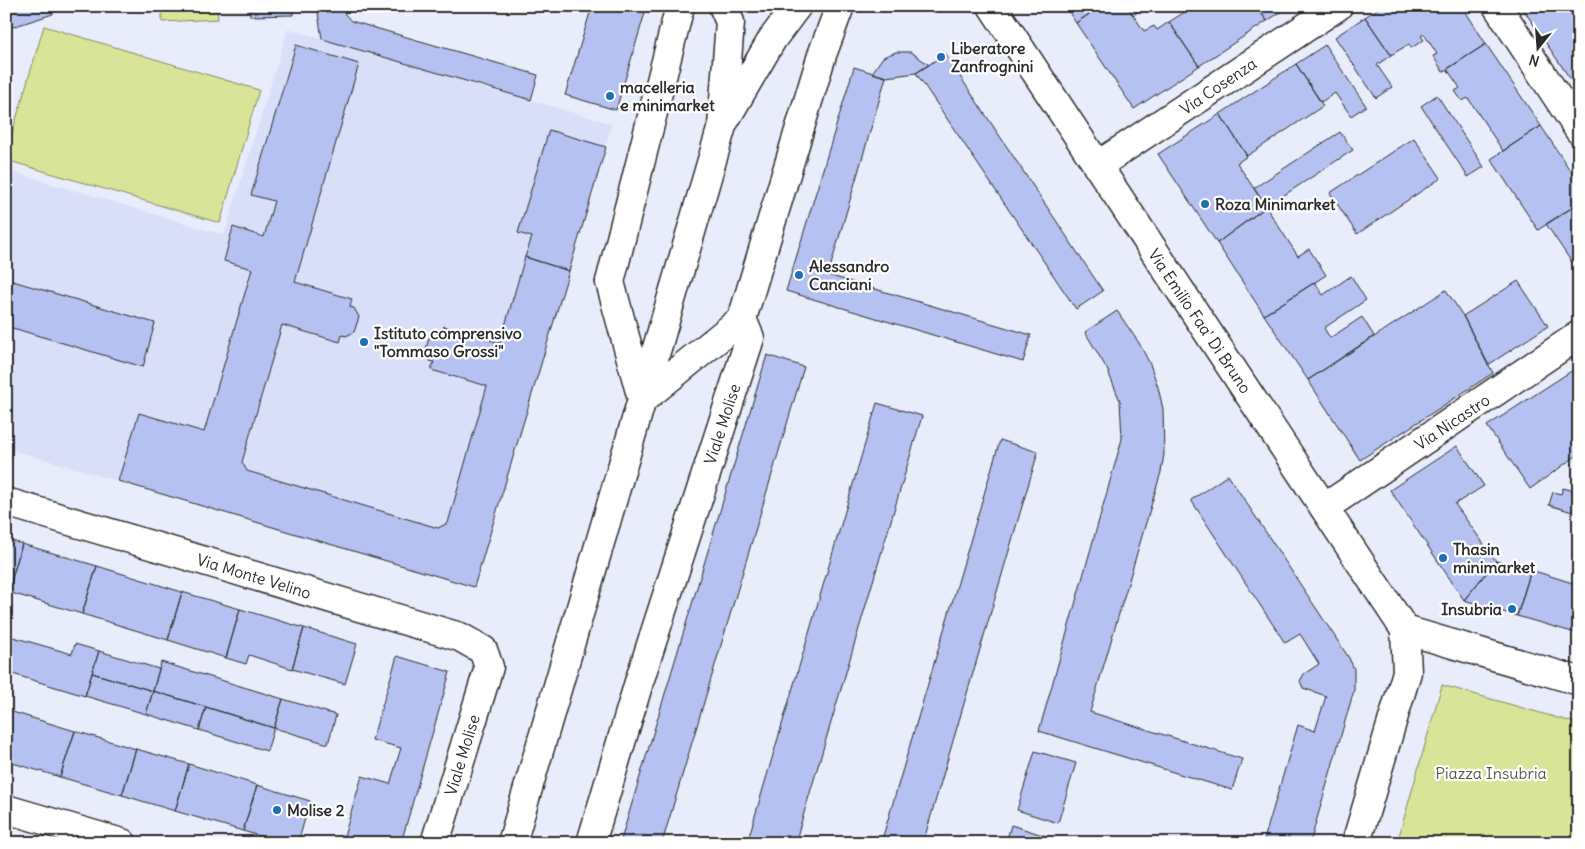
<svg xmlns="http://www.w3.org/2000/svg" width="1585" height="849" viewBox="0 0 1585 849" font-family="Delius,sans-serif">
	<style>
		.built { fill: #d9dff8 }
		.green { fill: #d8e497; stroke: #828861 }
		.building { fill: #b5c1f1; stroke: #2b2b2b }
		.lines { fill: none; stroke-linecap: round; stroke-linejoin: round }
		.minor-casing { stroke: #2b2b2b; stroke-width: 31 }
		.major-casing { stroke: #2b2b2b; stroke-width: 31 }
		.minor { stroke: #fff; stroke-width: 28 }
		.major { stroke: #fff; stroke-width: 28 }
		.poi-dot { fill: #1f6fb2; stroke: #fff; stroke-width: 2 }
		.labels { text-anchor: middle; stroke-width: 4.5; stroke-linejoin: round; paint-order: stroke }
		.poi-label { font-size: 16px; font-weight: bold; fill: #2b2b2b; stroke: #fff; text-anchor: start }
		.street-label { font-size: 16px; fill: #2b2b2b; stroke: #fff }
		.park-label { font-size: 16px; fill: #565946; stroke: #fff }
	</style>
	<rect width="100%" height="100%" fill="#e9ecfb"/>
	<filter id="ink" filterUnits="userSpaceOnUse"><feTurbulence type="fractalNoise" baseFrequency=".02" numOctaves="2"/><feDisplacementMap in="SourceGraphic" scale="10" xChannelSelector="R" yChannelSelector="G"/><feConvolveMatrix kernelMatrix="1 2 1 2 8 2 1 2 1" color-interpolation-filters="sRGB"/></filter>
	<g filter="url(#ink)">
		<path class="built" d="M 288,29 L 612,124 L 474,587 L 6,448 L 6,170 L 224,235 Z"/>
		<path class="green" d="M 162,6 L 217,6 L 218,19 L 162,22 Z
			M 44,26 L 259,90 L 220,223 L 6,160 L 6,153 Z
			M 1442,685 L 1579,724 L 1579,843 L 1397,843 Z"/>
		<path class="building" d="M 6,6 L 52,6 L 53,14 L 6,29 Z
			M 250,6 L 292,6 L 293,15 L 250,16 Z
			M 317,6 L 343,6 L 344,13 L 351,21 L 538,75 L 531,100 L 322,39 Z
			M 592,6 L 647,6 L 616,110 L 565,95 Z
			M 1065,6 L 1101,6 L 1076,23 Z
			M 1101,6 L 1127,6 L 1144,31 L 1154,26 L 1157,30 L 1169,22 L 1199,66 L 1134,109 L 1076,23 Z
			M 1127,6 L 1147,6 L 1133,15 Z
			M 1194,6 L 1256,6 L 1267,21 L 1199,66 L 1169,22 Z
			M 1256,6 L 1290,6 L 1267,21 Z
			M 1382,6 L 1462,6 L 1486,44 L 1443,72 L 1433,56 L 1437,54 L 1424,34 L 1421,36 L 1424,40 L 1411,48 L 1409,44 L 1391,55 L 1365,17 Z
			M 1521,6 L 1579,6 L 1579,75 L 1571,80 Z
			M 1365,17 L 1391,55 L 1377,65 L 1392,87 L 1376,98 L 1335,37 Z
			M 1486,44 L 1541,126 L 1503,151 L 1468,98 L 1462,101 L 1455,91 L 1460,88 L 1447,69 Z
			M 296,45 L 359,64 L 295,282 L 352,299 L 350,307 L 354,308 L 359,317 L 354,332 L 346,336 L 342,335 L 340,342 L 282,325 L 242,462 L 247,471 L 438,528 L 448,523 L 487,386 L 431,370 L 434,362 L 430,361 L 425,353 L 429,338 L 438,333 L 441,335 L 444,326 L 500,343 L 525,257 L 569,271 L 474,587 L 118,481 L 139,413 L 204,432 L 252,269 L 224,261 L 233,227 L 264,237 L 274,201 L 251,195 Z
			M 1325,45 L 1366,106 L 1351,116 L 1335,93 L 1321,102 L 1296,64 Z
			M 896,52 L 911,52 L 929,65 L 916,73 L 886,77 L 872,73 L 883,57 Z
			M 945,54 L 1103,291 L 1076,309 L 916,73 Z
			M 1296,64 L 1323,106 L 1247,156 L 1220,114 Z
			M 854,67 L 886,77 L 828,275 L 1031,335 L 1023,362 L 786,291 Z
			M 1579,75 L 1579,92 L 1571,80 Z
			M 1437,95 L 1484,167 L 1468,177 L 1421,106 Z
			M 1220,114 L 1247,156 L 1237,163 L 1266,207 L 1217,243 L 1158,154 Z
			M 1541,126 L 1579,184 L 1579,203 L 1538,230 L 1491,159 Z
			M 549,130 L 606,147 L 569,271 L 525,257 L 532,237 L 518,233 Z
			M 1340,132 L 1353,150 L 1266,207 L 1254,188 Z
			M 1414,138 L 1441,178 L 1357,234 L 1330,193 Z
			M 1579,203 L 1579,273 L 1546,224 Z
			M 1266,207 L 1298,256 L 1309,249 L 1326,275 L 1264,315 L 1217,243 Z
			M 1351,276 L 1366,300 L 1324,328 L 1330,338 L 1362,317 L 1374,336 L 1308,380 L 1264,315 L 1315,282 L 1323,295 Z
			M 6,279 L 155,323 L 143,367 L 6,326 Z
			M 1518,281 L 1548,326 L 1488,365 L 1463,316 Z
			M 1446,290 L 1463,316 L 1493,373 L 1360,460 L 1308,380 Z
			M 1117,311 L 1139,343 L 1150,364 L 1158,387 L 1163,409 L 1164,454 L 1161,472 L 1090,712 L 1242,759 L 1232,790 L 1039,731 L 1122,439 L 1120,401 L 1107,369 L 1085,332 Z
			M 767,355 L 804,367 L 662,843 L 620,843 Z
			M 1576,368 L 1579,373 L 1579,454 L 1530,489 L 1487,426 Z
			M 877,403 L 922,416 L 844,679 L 795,843 L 747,843 Z
			M 1000,440 L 1038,452 L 923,843 L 881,843 Z
			M 1457,446 L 1484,486 L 1455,504 L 1496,561 L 1464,600 L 1390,490 Z
			M 1228,475 L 1349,658 L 1354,669 L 1354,690 L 1310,843 L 1263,843 L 1298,725 L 1315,731 L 1326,696 L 1303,688 L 1300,681 L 1304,674 L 1319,664 L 1300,634 L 1285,643 L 1191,500 Z
			M 1563,488 L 1579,492 L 1579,514 L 1549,505 L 1553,492 L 1561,494 Z
			M 6,539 L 22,544 L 8,592 L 6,592 Z
			M 22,544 L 97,566 L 82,614 L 8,592 Z
			M 1496,561 L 1531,570 L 1517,616 L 1464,600 Z
			M 97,566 L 182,592 L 168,640 L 82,614 Z
			M 1531,570 L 1579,585 L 1579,634 L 1517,616 Z
			M 182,592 L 240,609 L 226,658 L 168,640 Z
			M 240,609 L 304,628 L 292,669 L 249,655 L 246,664 L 226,658 Z
			M 304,628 L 357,644 L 345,684 L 292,669 Z
			M 6,635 L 72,654 L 75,644 L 99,651 L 85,696 L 6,672 Z
			M 99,651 L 159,669 L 153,691 L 92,673 Z
			M 397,656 L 450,672 L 401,843 L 342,843 L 362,776 L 390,784 L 401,748 L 372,740 Z
			M 161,662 L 283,699 L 274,728 L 153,691 Z
			M 92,673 L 153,691 L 146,714 L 85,696 Z
			M 153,691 L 206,707 L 199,730 L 146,714 Z
			M 283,699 L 336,715 L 328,744 L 274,728 Z
			M 206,707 L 274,728 L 267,751 L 199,730 Z
			M 6,710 L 75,731 L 60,777 L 6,761 Z
			M 75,731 L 136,749 L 122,795 L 60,777 Z
			M 136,749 L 189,764 L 175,811 L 122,795 Z
			M 1035,751 L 1076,763 L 1058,823 L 1017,810 Z
			M 189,764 L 257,785 L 243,831 L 175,811 Z
			M 257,785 L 310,801 L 298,843 L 282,843 L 243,831 Z
			M 1011,825 L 1068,843 L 1006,843 Z"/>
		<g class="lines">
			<g class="minor-casing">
				<path id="minor" d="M 992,6 L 1405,630 L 1407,672 L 1356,843
					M 1497,6 L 1579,130
					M 1097,166 L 1338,6
					M 610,282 L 680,6
					M 6,502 L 460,637 L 483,650 L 489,667 L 435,843
					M 1324,508 L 1579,335
					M 1405,630 L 1579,681
					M 6,809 L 122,843
					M 591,843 L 639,682 L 750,338 L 742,319 L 822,55 L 840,6"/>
			</g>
			<g class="major-casing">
				<path id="major" d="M 725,120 L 773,38 L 797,6
					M 610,282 L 642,399
					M 642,400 L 742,319
					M 512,843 L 722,126 L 730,22 L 723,6"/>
			</g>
			<use href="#minor" class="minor"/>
			<use href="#major" class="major"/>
		</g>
	</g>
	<g class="poi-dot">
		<circle cx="941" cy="57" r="5"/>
		<circle cx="610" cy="96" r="5"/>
		<circle cx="1205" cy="204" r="5"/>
		<circle cx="799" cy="275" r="5"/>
		<circle cx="364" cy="342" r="5"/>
		<circle cx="1443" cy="558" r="5"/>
		<circle cx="1512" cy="609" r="5"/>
		<circle cx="277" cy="810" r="5"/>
	</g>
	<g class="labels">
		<g class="poi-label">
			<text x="951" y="54">Liberatore<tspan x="951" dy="18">Zanfrognini</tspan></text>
			<text x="620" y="93">macelleria<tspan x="620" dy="18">e minimarket</tspan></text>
			<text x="1215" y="210">Roza Minimarket</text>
			<text x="809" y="272">Alessandro<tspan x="809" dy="18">Canciani</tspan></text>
			<text x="374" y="339">Istituto comprensivo<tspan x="374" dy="18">"Tommaso Grossi"</tspan></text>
			<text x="1453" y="555">Thasin<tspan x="1453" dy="18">minimarket</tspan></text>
			<text x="1502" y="615" text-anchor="end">Insubria</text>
			<text x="287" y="816">Molise 2</text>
		</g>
		<g class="street-label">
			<text transform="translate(1218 86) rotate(-34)" y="6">Via Cosenza</text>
			<text transform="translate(1200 321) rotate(56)" y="6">Via Emilio Faa' Di Bruno</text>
			<text transform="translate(1452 422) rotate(-34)" y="6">Via Nicastro</text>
			<text transform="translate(722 424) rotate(-72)" y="6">Viale Molise</text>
			<text transform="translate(254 576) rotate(17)" y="6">Via Monte Velino</text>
			<text transform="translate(462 755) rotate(-73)" y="6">Viale Molise</text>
		</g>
		<g class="park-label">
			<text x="1491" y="779">Piazza Insubria</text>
		</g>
	</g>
	<rect width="1585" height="849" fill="none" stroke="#fff" stroke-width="25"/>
	<rect x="12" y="12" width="1560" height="824" fill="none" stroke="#2b2b2b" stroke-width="2" filter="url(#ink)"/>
	<g transform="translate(1538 48) rotate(197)" stroke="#ffffff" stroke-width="4" paint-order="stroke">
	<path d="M0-4L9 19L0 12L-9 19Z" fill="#2b2b2b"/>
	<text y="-8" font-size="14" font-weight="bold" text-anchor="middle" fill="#2b2b2b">N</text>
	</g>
</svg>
